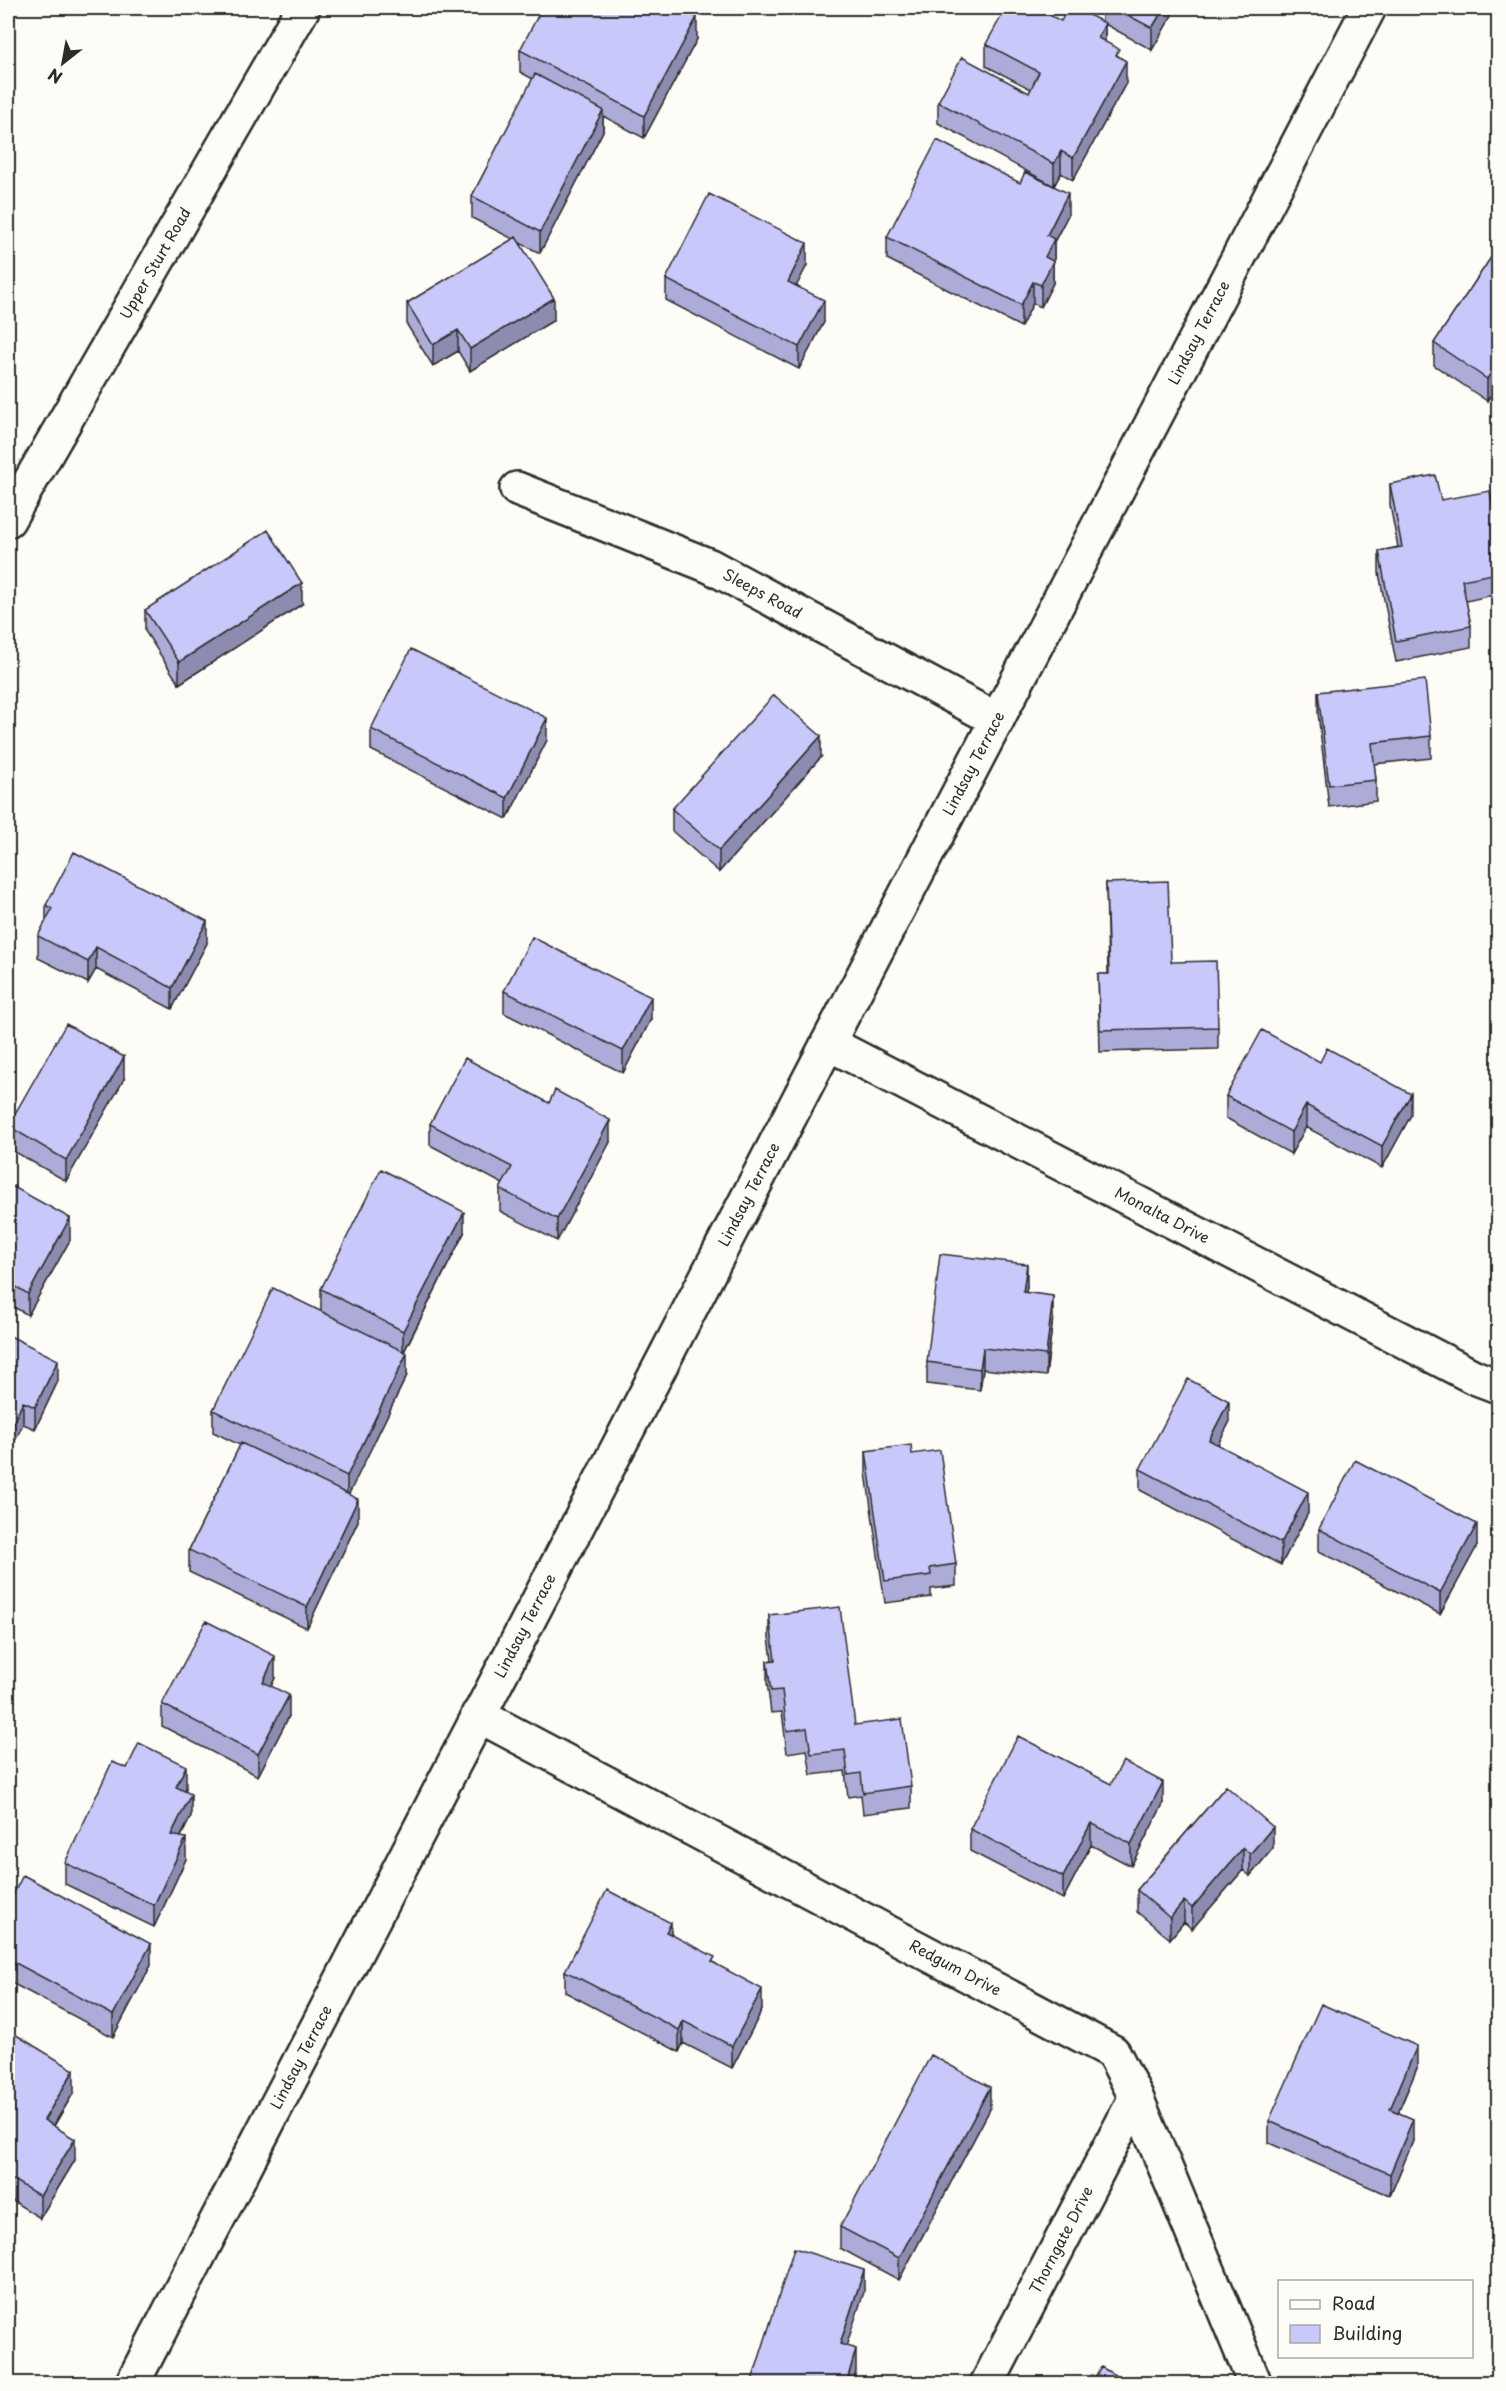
<svg xmlns="http://www.w3.org/2000/svg" width="1506" height="2391" viewBox="0 0 1506 2391" font-family="'Playpen Sans',sans-serif">
	<style>
		.lines { fill: none; stroke-linecap: round; stroke-linejoin: round }
		.minor-casing { stroke: #2b2b2b; stroke-width: 38 }
		.secondary-casing { stroke: #2b2b2b; stroke-width: 38 }
		.minor { stroke: #fdfcf7; stroke-width: 33 }
		.secondary { stroke: #fdfcf7; stroke-width: 33 }
		.wall { fill: #adacd8; stroke: #2b2b2b; stroke-width: 1.5 }
		.shaded-wall { fill: #8d8cb0; stroke: #2b2b2b; stroke-width: 1.5 }
		.building { fill: #c9c8fb; stroke: #2b2b2b; stroke-width: 1.5 }
		.labels { text-anchor: middle; stroke-width: 5; stroke-linejoin: round; paint-order: stroke }
		.street-label { font-size: 15px; fill: #2b2b2b; stroke: #fdfcf7 }
	</style>
	<rect width="100%" height="100%" fill="#fdfcf7"/>
	<filter id="ink" filterUnits="userSpaceOnUse"><feTurbulence type="fractalNoise" baseFrequency=".0167" numOctaves="2"/><feDisplacementMap in="SourceGraphic" scale="12" xChannelSelector="R" yChannelSelector="G"/><feConvolveMatrix kernelMatrix="1 2 1 2 8 2 1 2 1" color-interpolation-filters="sRGB"/></filter>
	<g filter="url(#ink)">
		<g class="lines">
			<g class="minor-casing">
				<g id="minor">
					<path id="s1" d="M 517,489 L 710,566 L 997,720"/>
					<path id="s2" d="M 828,1043 L 1474,1377 L 1498,1386"/>
					<path id="s3" d="M 478,1715 L 1113,2052 L 1136,2097 L 1255,2384"/>
					<path id="s4" d="M 132,2384 L 828,1043 L 1369,8"/>
					<path id="s5" d="M 987,2384 L 1136,2097"/>
				</g>
			</g>
			<g class="secondary-casing">
				<g id="secondary">
					<path id="s6" d="M 8,520 L 303,8"/>
				</g>
			</g>
			<use href="#minor" class="minor"/>
			<use href="#secondary" class="secondary"/>
		</g>
		<path class="wall" d="M 1102,8 L 1176,8 L 1152,50 L 1105,24 L 1105,42 L 1119,57 L 1126,83 L 1073,180 L 1061,173 L 1054,186 L 938,123 L 938,102 L 1029,93 L 1031,89 L 986,66 L 986,44 L 1061,21 L 1102,22 Z
			M 551,11 L 697,39 L 644,138 L 603,116 L 603,131 L 540,253 L 520,243 L 554,320 L 470,371 L 458,351 L 433,366 L 407,325 L 407,303 L 513,239 L 472,218 L 472,196 L 533,79 L 520,72 L 520,50 Z
			M 1068,215 L 1054,242 L 1054,261 L 1053,264 L 1053,283 L 1041,307 L 1033,303 L 1021,327 L 887,259 L 887,237 Z
			M 1498,247 L 1498,384 L 1487,401 L 1434,365 L 1434,343 Z
			M 807,265 L 796,286 L 824,322 L 799,369 L 666,300 L 666,279 Z
			M 1390,484 L 1441,500 L 1498,535 L 1498,594 L 1466,601 L 1471,626 L 1471,647 L 1396,662 L 1379,573 L 1379,551 L 1398,547 L 1390,505 Z
			M 302,604 L 179,684 L 145,631 L 145,610 Z
			M 1318,692 L 1431,736 L 1431,758 L 1374,764 L 1376,780 L 1376,801 L 1329,807 L 1318,713 Z
			M 371,729 L 547,740 L 507,819 L 371,750 Z
			M 821,757 L 719,872 L 672,831 L 672,809 Z
			M 1106,883 L 1171,962 L 1218,1027 L 1218,1049 L 1100,1052 L 1098,974 L 1108,974 Z
			M 46,905 L 207,943 L 172,1009 L 96,969 L 88,983 L 38,958 L 38,936 L 46,921 Z
			M 504,991 L 651,1019 L 623,1073 L 504,1013 Z
			M 124,1079 L 66,1181 L 8,1148 L 8,1126 Z
			M 1226,1096 L 1411,1115 L 1382,1168 L 1306,1127 L 1291,1154 L 1226,1118 Z
			M 430,1124 L 610,1142 L 557,1241 L 500,1211 L 500,1189 L 503,1184 L 430,1145 Z
			M 8,1184 L 70,1240 L 28,1315 L 8,1304 Z
			M 464,1233 L 404,1352 L 407,1375 L 348,1495 L 358,1521 L 307,1628 L 189,1572 L 189,1550 L 240,1445 L 213,1432 L 213,1410 L 321,1311 L 321,1289 Z
			M 1027,1286 L 1026,1292 L 1053,1317 L 1046,1376 L 983,1369 L 980,1390 L 927,1384 L 927,1362 Z
			M 8,1335 L 58,1381 L 35,1429 L 23,1424 Z
			M 1229,1423 L 1218,1444 L 1308,1513 L 1281,1565 L 1140,1490 L 1140,1469 Z
			M 866,1451 L 912,1454 L 956,1564 L 956,1586 L 931,1589 L 931,1597 L 885,1603 L 866,1473 Z
			M 1319,1529 L 1477,1546 L 1440,1614 L 1319,1551 Z
			M 769,1615 L 855,1725 L 911,1786 L 911,1808 L 863,1814 L 861,1795 L 848,1797 L 845,1771 L 811,1775 L 807,1750 L 787,1753 L 782,1712 L 771,1713 L 767,1682 L 767,1661 L 772,1660 L 769,1637 Z
			M 275,1678 L 271,1686 L 289,1716 L 258,1776 L 162,1726 L 162,1704 Z
			M 127,1768 L 186,1788 L 185,1791 L 191,1816 L 181,1837 L 186,1859 L 154,1927 L 65,1884 L 65,1863 Z
			M 1111,1784 L 1163,1804 L 1131,1866 L 1091,1845 L 1063,1899 L 970,1851 L 970,1829 Z
			M 1226,1786 L 1273,1848 L 1250,1876 L 1243,1870 L 1192,1929 L 1184,1922 L 1170,1939 L 1137,1912 L 1137,1890 Z
			M 8,1905 L 151,1965 L 113,2037 L 8,1981 Z
			M 671,1934 L 715,1963 L 762,2010 L 732,2068 L 683,2043 L 679,2052 L 565,1992 L 565,1971 Z
			M 8,2030 L 74,2092 L 54,2126 L 75,2160 L 40,2218 L 8,2198 Z
			M 1417,2068 L 1398,2113 L 1413,2141 L 1390,2196 L 1269,2143 L 1269,2121 Z
			M 990,2109 L 899,2280 L 840,2248 L 840,2227 Z"/>
		<path class="shaded-wall" d="M 1164,8 L 1176,8 L 1152,50 L 1152,28 Z
			M 697,17 L 697,39 L 644,138 L 644,116 Z
			M 1105,23 L 1105,45 L 1098,38 Z
			M 1126,61 L 1126,83 L 1073,180 L 1073,158 Z
			M 603,110 L 603,131 L 540,253 L 540,232 Z
			M 1061,151 L 1061,173 L 1054,186 L 1054,164 Z
			M 1068,193 L 1068,215 L 1054,242 L 1054,261 L 1053,264 L 1053,283 L 1041,307 L 1041,285 L 1045,257 L 1047,235 Z
			M 807,243 L 807,265 L 788,303 L 788,282 Z
			M 1033,282 L 1033,303 L 1021,327 L 1021,305 Z
			M 554,298 L 554,320 L 470,371 L 470,349 Z
			M 824,300 L 824,322 L 799,369 L 799,347 Z
			M 458,330 L 458,351 L 433,366 L 433,345 Z
			M 1498,362 L 1498,384 L 1487,401 L 1487,379 Z
			M 302,583 L 302,604 L 179,684 L 179,662 Z
			M 547,718 L 547,740 L 507,819 L 507,798 Z
			M 821,736 L 821,757 L 719,872 L 719,850 Z
			M 207,921 L 207,943 L 172,1009 L 172,988 Z
			M 96,947 L 96,969 L 88,983 L 88,962 Z
			M 651,997 L 651,1019 L 623,1073 L 623,1051 Z
			M 124,1057 L 124,1079 L 66,1181 L 66,1160 Z
			M 1411,1094 L 1411,1115 L 1382,1168 L 1382,1146 Z
			M 1306,1105 L 1306,1127 L 1291,1154 L 1291,1132 Z
			M 610,1120 L 610,1142 L 557,1241 L 557,1219 Z
			M 464,1212 L 464,1233 L 403,1353 L 403,1331 Z
			M 70,1218 L 70,1240 L 28,1315 L 28,1294 Z
			M 1027,1264 L 1027,1286 L 1023,1314 L 1023,1292 Z
			M 1053,1296 L 1053,1317 L 1046,1376 L 1046,1355 Z
			M 983,1348 L 983,1369 L 980,1390 L 980,1369 Z
			M 407,1353 L 407,1375 L 347,1498 L 347,1476 Z
			M 58,1360 L 58,1381 L 35,1429 L 35,1407 Z
			M 1229,1401 L 1229,1423 L 1209,1461 L 1209,1440 Z
			M 23,1402 L 23,1424 L 8,1456 L 8,1434 Z
			M 1308,1492 L 1308,1513 L 1281,1565 L 1281,1543 Z
			M 358,1499 L 358,1521 L 307,1628 L 307,1607 Z
			M 1477,1524 L 1477,1546 L 1440,1614 L 1440,1593 Z
			M 275,1656 L 275,1678 L 263,1703 L 263,1682 Z
			M 289,1695 L 289,1716 L 258,1776 L 258,1754 Z
			M 186,1766 L 186,1788 L 176,1808 L 176,1787 Z
			M 1163,1782 L 1163,1804 L 1131,1866 L 1131,1844 Z
			M 191,1794 L 191,1816 L 171,1856 L 171,1835 Z
			M 1091,1823 L 1091,1845 L 1063,1899 L 1063,1877 Z
			M 1273,1827 L 1273,1848 L 1250,1876 L 1250,1854 Z
			M 186,1838 L 186,1859 L 154,1927 L 154,1905 Z
			M 1243,1848 L 1243,1870 L 1192,1929 L 1192,1908 Z
			M 1184,1901 L 1184,1922 L 1170,1939 L 1170,1918 Z
			M 671,1923 L 671,1945 L 666,1932 Z
			M 151,1944 L 151,1965 L 113,2037 L 113,2015 Z
			M 762,1989 L 762,2010 L 732,2068 L 732,2046 Z
			M 683,2021 L 683,2043 L 679,2052 L 679,2030 Z
			M 1417,2046 L 1417,2068 L 1390,2131 L 1390,2109 Z
			M 74,2070 L 74,2092 L 44,2141 L 44,2120 Z
			M 990,2087 L 990,2109 L 899,2280 L 899,2258 Z
			M 1413,2119 L 1413,2141 L 1390,2196 L 1390,2174 Z
			M 75,2139 L 75,2160 L 40,2218 L 40,2196 Z
			M 864,2270 L 864,2292 L 840,2365 L 840,2344 Z
			M 856,2349 L 856,2371 L 852,2384 L 846,2384 Z"/>
		<path class="building" d="M 542,8 L 546,8 L 551,11 L 552,8 L 678,8 L 697,17 L 644,116 L 520,50 Z
			M 1006,8 L 1036,8 L 1061,21 L 1068,8 L 1075,8 L 1105,23 L 1098,38 L 1119,49 L 1116,55 L 1126,61 L 1073,158 L 1061,151 L 1054,164 L 938,102 L 962,57 L 1029,93 L 1039,72 L 986,44 Z
			M 1114,8 L 1164,8 L 1152,28 Z
			M 535,74 L 603,110 L 540,232 L 472,196 Z
			M 937,140 L 1020,183 L 1025,172 L 1068,193 L 1047,235 L 1054,239 L 1045,257 L 1053,261 L 1041,285 L 1033,282 L 1021,305 L 887,237 Z
			M 709,194 L 807,243 L 788,282 L 824,300 L 799,347 L 666,279 Z
			M 516,237 L 554,298 L 470,349 L 458,330 L 433,345 L 407,303 Z
			M 1498,247 L 1498,362 L 1487,379 L 1434,343 Z
			M 1435,475 L 1441,500 L 1490,491 L 1498,535 L 1498,573 L 1462,580 L 1471,626 L 1396,641 L 1379,551 L 1402,547 L 1390,484 Z
			M 268,530 L 302,583 L 179,662 L 145,610 Z
			M 411,649 L 547,718 L 507,798 L 371,729 Z
			M 1425,680 L 1431,736 L 1372,743 L 1376,780 L 1329,785 L 1318,692 Z
			M 774,695 L 821,736 L 719,850 L 672,809 Z
			M 74,852 L 207,921 L 172,988 L 96,947 L 88,962 L 38,936 L 52,909 L 46,905 Z
			M 1168,881 L 1171,962 L 1216,961 L 1218,1027 L 1100,1030 L 1098,974 L 1109,974 L 1106,883 Z
			M 532,937 L 651,997 L 623,1051 L 504,991 Z
			M 66,1024 L 124,1057 L 66,1160 L 8,1126 Z
			M 1262,1030 L 1320,1062 L 1327,1048 L 1411,1094 L 1382,1146 L 1306,1105 L 1291,1132 L 1226,1096 Z
			M 465,1058 L 549,1103 L 555,1090 L 610,1120 L 557,1219 L 500,1189 L 512,1167 L 430,1124 Z
			M 381,1169 L 464,1212 L 403,1331 L 321,1289 Z
			M 8,1184 L 70,1218 L 28,1294 L 8,1282 Z
			M 940,1254 L 1027,1264 L 1023,1292 L 1053,1296 L 1046,1355 L 983,1348 L 980,1369 L 927,1362 Z
			M 273,1288 L 407,1353 L 347,1476 L 213,1410 Z
			M 8,1335 L 58,1360 L 35,1407 L 23,1402 L 8,1434 Z
			M 1188,1379 L 1229,1401 L 1209,1440 L 1308,1492 L 1281,1543 L 1140,1469 Z
			M 241,1443 L 358,1499 L 307,1607 L 189,1550 Z
			M 911,1445 L 912,1454 L 940,1450 L 956,1564 L 930,1568 L 931,1575 L 885,1581 L 866,1451 Z
			M 1355,1460 L 1477,1524 L 1440,1593 L 1319,1529 Z
			M 840,1607 L 855,1725 L 902,1719 L 911,1786 L 863,1793 L 861,1773 L 848,1775 L 845,1750 L 811,1754 L 807,1728 L 787,1731 L 782,1690 L 771,1691 L 767,1661 L 775,1660 L 769,1615 Z
			M 206,1621 L 275,1656 L 263,1682 L 289,1695 L 258,1754 L 162,1704 Z
			M 1018,1736 L 1111,1784 L 1123,1761 L 1163,1782 L 1131,1844 L 1091,1823 L 1063,1877 L 970,1829 Z
			M 139,1743 L 186,1766 L 176,1787 L 191,1794 L 171,1835 L 186,1838 L 154,1905 L 65,1863 L 112,1762 L 127,1768 Z
			M 1226,1786 L 1273,1827 L 1250,1854 L 1243,1848 L 1192,1908 L 1184,1901 L 1170,1918 L 1137,1890 Z
			M 23,1875 L 151,1944 L 113,2015 L 8,1959 L 8,1905 Z
			M 607,1890 L 671,1923 L 666,1932 L 715,1957 L 712,1962 L 762,1989 L 732,2046 L 683,2021 L 679,2030 L 565,1971 Z
			M 1321,2004 L 1417,2046 L 1390,2109 L 1413,2119 L 1390,2174 L 1269,2121 Z
			M 8,2030 L 74,2070 L 44,2120 L 75,2139 L 40,2196 L 8,2177 Z
			M 931,2055 L 990,2087 L 899,2258 L 840,2227 Z
			M 794,2248 L 864,2270 L 840,2344 L 856,2349 L 846,2384 L 751,2384 Z
			M 1101,2367 L 1130,2384 L 1092,2384 Z"/>
	</g>
	<g class="labels">
		<g class="street-label">
			<text dy="5" stroke="none"><textPath href="#s6" startOffset="296">Upper Sturt Road</textPath></text>
			<text dy="5" stroke="none"><textPath href="#s4" startOffset="2312">Lindsay Terrace</textPath></text>
			<text dy="5" stroke="none"><textPath href="#s1" startOffset="267">Sleeps Road</textPath></text>
			<text dy="5" stroke="none"><textPath href="#s4" startOffset="1826">Lindsay Terrace</textPath></text>
			<text dy="5" stroke="none"><textPath href="#s4" startOffset="1340">Lindsay Terrace</textPath></text>
			<text dy="5" stroke="none"><textPath href="#s2" startOffset="376">Monalta Drive</textPath></text>
			<text dy="5" stroke="none"><textPath href="#s4" startOffset="854">Lindsay Terrace</textPath></text>
			<text dy="5" stroke="none"><textPath href="#s3" startOffset="540">Redgum Drive</textPath></text>
			<text dy="5" stroke="none"><textPath href="#s4" startOffset="368">Lindsay Terrace</textPath></text>
			<text dy="5" stroke="none"><textPath href="#s5" startOffset="162">Thorngate Drive</textPath></text>
		</g>
	</g>
	<rect width="1506" height="2391" fill="none" stroke="#fdfcf7" stroke-width="30"/>
	<rect x="15" y="15" width="1476" height="2361" fill="none" stroke="#2b2b2b" stroke-width="2" filter="url(#ink)"/>
	<rect x="1278" y="2280" width="195" height="78" fill="#fdfcf7" stroke="#a9a8a5" stroke-width="1.5"/>
	<rect x="1290" y="2300" width="30" height="9" fill="#fdfcf7" stroke="#a9a8a5" stroke-width="1.5"/>
	<text x="1332" y="2310" font-size="18" fill="#2b2b2b">Road</text>
	<rect x="1290" y="2325" width="30" height="18" fill="#c9c8fb" stroke="#a9a8a5" stroke-width="1.5"/>
	<text x="1332" y="2340" font-size="18" fill="#2b2b2b">Building</text>
	<g transform="translate(63 63) rotate(211)" stroke="#fdfcf7" stroke-width="4.5" paint-order="stroke">
	<path d="M0-4.5L10 22L0 15L-10 22Z" fill="#2b2b2b"/>
	<text y="-9" font-size="16" font-weight="bold" text-anchor="middle" fill="#2b2b2b">N</text>
	</g>
</svg>
